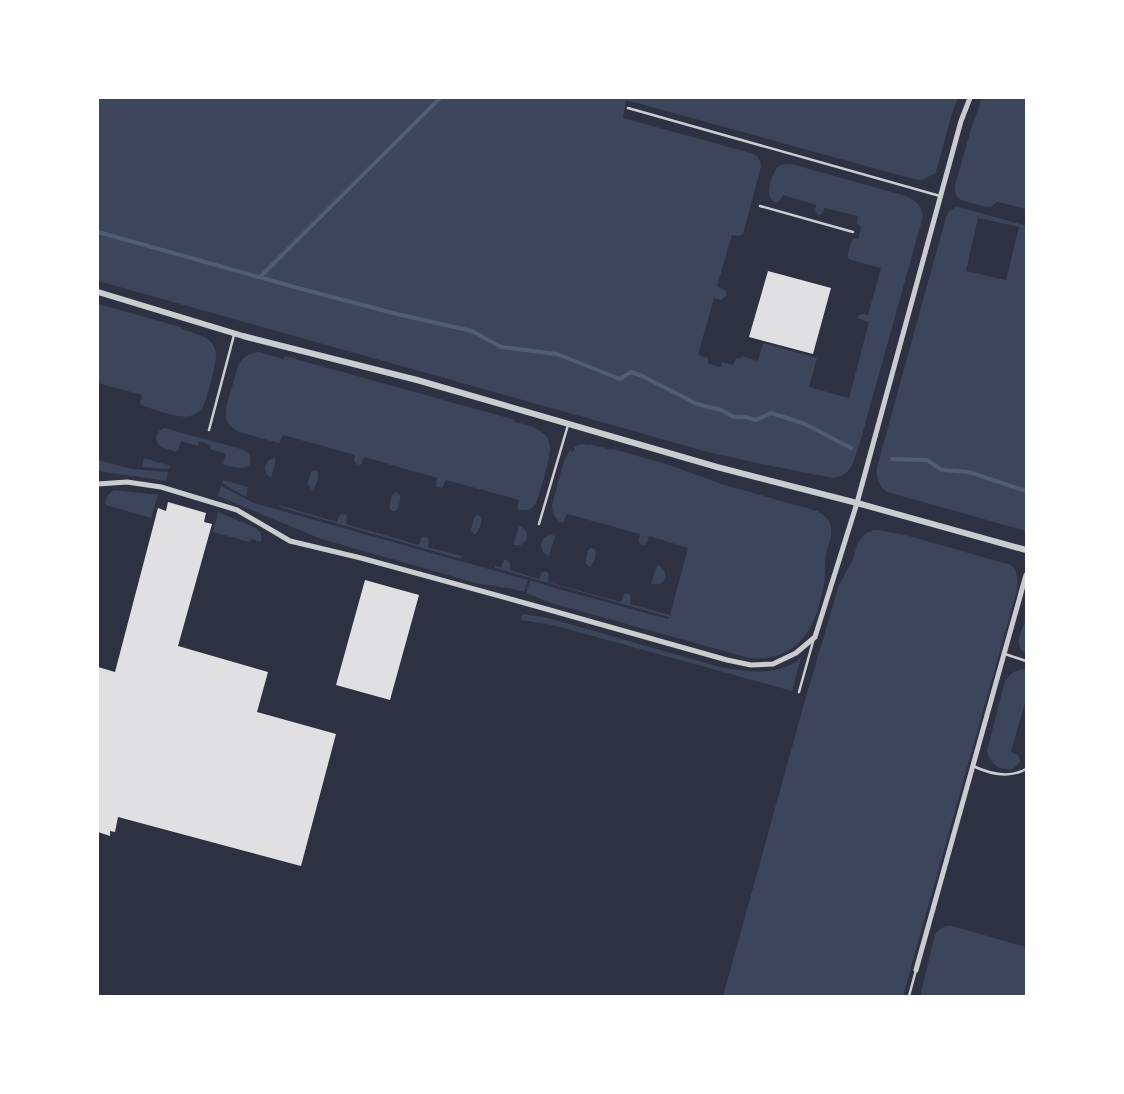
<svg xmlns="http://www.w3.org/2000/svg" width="1124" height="1094" viewBox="0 0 1124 1094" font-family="'Sofia Sans Condensed',sans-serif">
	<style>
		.green { fill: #3c4559; fill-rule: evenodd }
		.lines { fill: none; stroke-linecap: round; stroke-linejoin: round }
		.stream { stroke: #4f5d75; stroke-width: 4 }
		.building { fill: #e0e0e3 }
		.service { stroke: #caccd0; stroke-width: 2.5 }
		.minor { stroke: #caccd0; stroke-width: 5 }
		.tertiary { stroke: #caccd0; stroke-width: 6 }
	</style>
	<rect width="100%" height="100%" fill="#2d3142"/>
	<path class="green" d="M 98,98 L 958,98 L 952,113 L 936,173 L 922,180 L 917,180 L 626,100 L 623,118 L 751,153 C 760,156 762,162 760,171 L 743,234 L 738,236 L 732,235 L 717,286 L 726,291 L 726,296 L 721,300 L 714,298 L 698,355 L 708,358 L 708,363 L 720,367 L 722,362 L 733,365 L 736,358 L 741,358 L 742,356 L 758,361 L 763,343 L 817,358 L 809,387 L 849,398 L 869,322 L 857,318 L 860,314 L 868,315 L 881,268 L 851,260 L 848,258 C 848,252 850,242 854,238 L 858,239 L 861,227 L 857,223 L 858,216 L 825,208 L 822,213 L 819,215 L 815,212 L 816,205 L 783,195 L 779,202 L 775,203 C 772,200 769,197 769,193 C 768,187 774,169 779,166 C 784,163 790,164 795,165 L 906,196 C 916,200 925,208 922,220 L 859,446 C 853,461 852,476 833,478 L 762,464 L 708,452 L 98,281 Z
		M 982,98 L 1026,98 L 1026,209 L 997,202 L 991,207 C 985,207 980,205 974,204 C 963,201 953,199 955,185 L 971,129 Z
		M 956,207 L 962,208 L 1024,225 L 1026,228 L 1026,531 L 887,492 C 878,485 876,478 877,467 L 946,217 L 949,211 ZM 978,218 L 1019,227 L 1006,280 L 966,271 Z
		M 98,304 L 181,327 L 181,329 C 191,332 205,335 212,343 C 214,346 216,350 216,354 C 217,362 207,400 203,407 C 200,411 196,414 190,416 C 178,419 153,409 141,405 L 140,403 L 142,395 L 98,383 Z
		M 259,352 L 283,359 L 285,356 L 515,420 L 515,422 C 524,424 537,427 544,434 C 548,437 550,443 550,448 C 551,455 539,499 535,505 C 530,511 524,511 517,509 L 519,500 L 446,480 L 442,488 L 437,487 L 436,485 L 437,478 L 364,457 L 361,464 L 357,465 L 354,461 L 355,455 L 283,435 L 279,443 L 239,432 C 221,423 225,410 230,393 C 233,384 235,375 238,366 C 242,357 249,353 259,352 Z
		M 164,428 L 241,449 L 249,453 C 256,474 236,468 225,465 L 223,463 L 226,454 L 210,449 L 211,446 L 203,442 L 199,442 L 198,446 L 181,441 L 178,451 L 176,452 L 162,447 L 158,444 L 156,437 L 159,431 Z
		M 581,444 L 589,445 L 590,444 L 612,450 L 613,449 L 666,464 L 725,485 L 817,511 C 823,514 828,518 830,524 C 834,534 828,544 826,554 C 824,564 826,574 824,584 C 816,628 799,662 749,658 L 551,603 L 526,593 L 530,580 L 555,588 L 668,619 L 669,617 L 495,568 L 495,566 L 501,567 L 504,560 L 508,560 L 510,563 L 510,570 L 539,579 L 542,572 L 546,571 L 549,574 L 548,582 L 621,602 L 624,594 L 629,594 L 631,597 L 630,604 L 670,615 L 688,548 L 649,536 L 647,542 L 644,545 C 637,544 639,539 640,534 L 567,514 L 563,523 C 555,520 552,513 552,505 L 564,460 L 570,450 L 572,452 L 575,449 L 574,447 Z
		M 144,458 L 170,466 L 169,469 L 142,467 Z
		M 273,458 L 276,459 L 271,478 L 266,474 L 265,467 L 268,461 Z
		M 98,460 L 106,462 L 131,469 L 168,472 L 166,481 L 98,471 Z
		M 314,470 L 317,471 C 320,476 317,485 313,489 L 311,489 L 307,484 L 311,472 Z
		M 223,480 L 248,487 L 246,497 L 222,483 Z
		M 221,486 L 254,503 L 528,580 L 524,592 L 513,589 L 480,584 L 321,539 L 218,496 Z
		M 114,490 L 158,495 L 151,518 L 106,505 C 104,498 108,494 114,490 Z
		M 396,492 L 400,495 C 401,500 399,508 395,511 L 392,511 L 389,507 L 392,495 Z
		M 279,505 L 337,522 L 339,516 L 342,514 L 346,515 L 347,517 L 346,524 L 419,545 L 422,537 L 426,537 L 429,540 L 428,547 L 462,556 L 461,559 L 279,507 Z
		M 218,512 L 256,528 C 261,532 263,536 261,542 L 251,539 L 249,542 L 213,532 Z
		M 478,515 L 481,517 C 482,522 480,530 476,534 L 474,534 L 471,530 L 474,517 Z
		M 519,526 C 533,531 528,548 513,545 Z
		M 874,530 L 879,530 L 909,536 L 1011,565 C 1023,576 1016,594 1012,608 L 903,996 L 723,996 L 805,700 L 839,585 L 853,559 L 858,542 L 866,533 Z
		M 552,535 L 555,536 L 549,556 L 542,551 L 541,545 C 542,538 546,536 552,535 Z
		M 591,548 L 595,549 C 597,554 595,564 589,567 L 585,562 L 588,550 Z
		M 657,565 C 671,571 667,587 651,584 Z
		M 522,614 L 548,618 L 720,667 C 749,672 772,676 798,661 L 798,659 L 801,657 L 792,691 L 553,625 L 521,620 Z
		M 1026,621 L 1026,654 C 1013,646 1020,632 1026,621 Z
		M 1020,669 L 1026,670 L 1026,699 L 1011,752 L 1018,755 L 1020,761 C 1013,778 988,767 987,750 L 1005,681 L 1012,673 Z
		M 946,926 L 952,926 L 1026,947 L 1026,996 L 922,996 L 921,992 L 935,934 L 940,929 Z"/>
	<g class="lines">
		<path class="stream" d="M 98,232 L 298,288 L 397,314 L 472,331 L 501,347 L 557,354 L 620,379 L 631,372 L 642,376 L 697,404 L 721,410 L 734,417 L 745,417 L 756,420 L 771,413 L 805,424 L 851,448
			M 260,277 L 440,98
			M 892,459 L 927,460 L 942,470 L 969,472 L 1026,491"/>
	</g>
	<path class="building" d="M 768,271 L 831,288 L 813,354 L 749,337 Z
		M 168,502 L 206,513 L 204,522 L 212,524 L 178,646 L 268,672 L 257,712 L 336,734 L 301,866 L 118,817 L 115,832 L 110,831 L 110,836 L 98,832 L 98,667 L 115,672 L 158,508 L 166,511 Z
		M 365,580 L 419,595 L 390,700 L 336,685 Z"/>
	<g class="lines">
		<path class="service" d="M 628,108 L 940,196
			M 760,206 L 853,232
			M 209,430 L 234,335
			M 539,524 L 568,425
			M 1005,654 L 1026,661
			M 799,692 L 814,638
			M 973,766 C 990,774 1009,779 1026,769
			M 909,996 L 916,970"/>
		<path class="minor" d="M 98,484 L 127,482 L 161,487 L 237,510 L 290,541 L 361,558 L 532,605 L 727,660 L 751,665 L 773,664 L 796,653 L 815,637 L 857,503 L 961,121 L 970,98
			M 916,970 L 1026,575"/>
		<path class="tertiary" d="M 98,292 L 243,336 L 417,380 L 717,467 L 857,503 L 1026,550"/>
	</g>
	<rect width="1124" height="1094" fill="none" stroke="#ffffff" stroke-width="198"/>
</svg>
